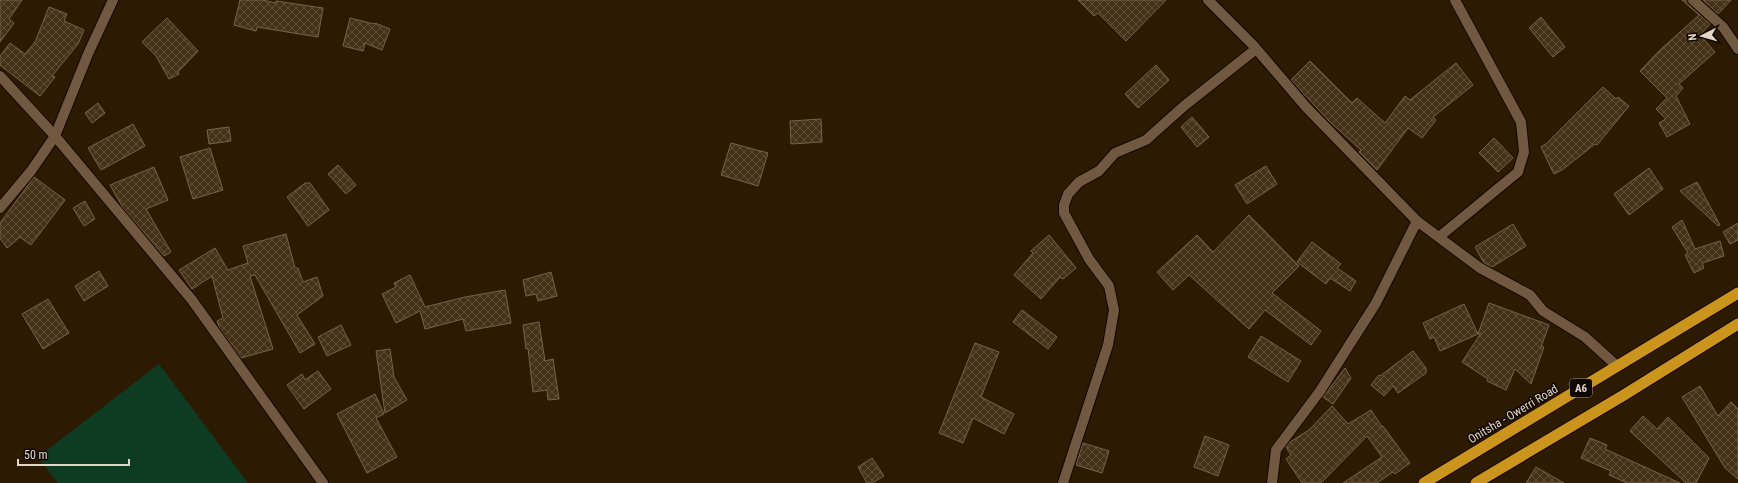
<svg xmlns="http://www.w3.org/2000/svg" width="1738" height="483" viewBox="0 0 1738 483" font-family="'Roboto Condensed',sans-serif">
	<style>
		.pitch { fill: #0d3c23 }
		.building { fill: url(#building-cross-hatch); stroke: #796349 }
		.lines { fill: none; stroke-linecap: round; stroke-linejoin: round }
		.minor-casing { stroke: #150400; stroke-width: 12 }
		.tertiary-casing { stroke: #150400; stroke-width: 12 }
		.trunk-casing { stroke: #150400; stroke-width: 13 }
		.minor { stroke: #715941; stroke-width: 10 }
		.tertiary { stroke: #715941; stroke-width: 10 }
		.trunk { stroke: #ca941d; stroke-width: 11 }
		.labels { text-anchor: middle; stroke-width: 3; stroke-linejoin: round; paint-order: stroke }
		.shield { fill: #0f0701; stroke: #a3978c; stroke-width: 1 }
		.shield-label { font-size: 11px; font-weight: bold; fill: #e3d5c8 }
		.street-label { font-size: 12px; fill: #e3d5c8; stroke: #0f0701 }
	</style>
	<defs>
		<pattern id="building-cross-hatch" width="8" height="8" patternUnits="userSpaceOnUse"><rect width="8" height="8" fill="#443118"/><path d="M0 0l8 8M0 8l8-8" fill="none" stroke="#5f4e38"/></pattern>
	</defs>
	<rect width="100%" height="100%" fill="#2d1a03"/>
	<path class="pitch" d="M 159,364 L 248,483 L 58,483 L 38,457 Z"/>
	<path class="building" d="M 0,0 L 22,0 L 9,19 L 14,23 L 0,42 Z
		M 240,0 L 263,0 L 275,3 L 276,1 L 323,8 L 318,37 L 257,27 L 256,31 L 234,25 Z
		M 1078,0 L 1166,0 L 1126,41 L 1098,13 L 1094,16 Z
		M 1682,0 L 1687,0 L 1689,5 L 1710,24 L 1700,35 L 1715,52 L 1679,84 L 1683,88 L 1676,96 L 1690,124 L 1667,137 L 1659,123 L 1666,119 L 1656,109 L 1667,98 L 1640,71 L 1659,51 L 1699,15 Z
		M 1703,0 L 1731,0 L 1718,14 Z
		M 49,7 L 67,14 L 64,21 L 84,30 L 78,44 L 52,76 L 55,77 L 40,96 L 0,65 L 0,56 L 10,43 L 25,54 L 35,42 Z
		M 1541,17 L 1565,47 L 1553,57 L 1529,28 Z
		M 167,18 L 198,51 L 178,72 L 179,74 L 169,79 L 156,56 L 142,42 Z
		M 350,18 L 374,24 L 375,23 L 390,29 L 382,50 L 365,43 L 363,51 L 343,46 Z
		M 1310,61 L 1352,103 L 1357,98 L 1385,123 L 1405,96 L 1410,100 L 1456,63 L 1473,85 L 1433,117 L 1436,120 L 1422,138 L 1408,128 L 1377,170 L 1359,152 L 1361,150 L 1329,121 L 1291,80 Z
		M 1156,65 L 1169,80 L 1138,108 L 1125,94 Z
		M 1603,87 L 1616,99 L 1618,97 L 1629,106 L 1597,145 L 1595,144 L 1562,170 L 1554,174 L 1541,147 L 1547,143 Z
		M 98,103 L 105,113 L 92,123 L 85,113 Z
		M 1192,117 L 1209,137 L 1197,147 L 1181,127 Z
		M 821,119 L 822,142 L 791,144 L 790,121 Z
		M 133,124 L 145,146 L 101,170 L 88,148 Z
		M 229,127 L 231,141 L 209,144 L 207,130 Z
		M 1494,138 L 1513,158 L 1498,172 L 1479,153 Z
		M 731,143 L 768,153 L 758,186 L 721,175 Z
		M 210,148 L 223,190 L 193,199 L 180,157 Z
		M 338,165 L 356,185 L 346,194 L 328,174 Z
		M 1266,166 L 1277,184 L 1247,204 L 1235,185 Z
		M 154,167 L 168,200 L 146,209 L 171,252 L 164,256 L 123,208 L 110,185 Z
		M 1649,168 L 1663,189 L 1629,215 L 1614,194 Z
		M 34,177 L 65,200 L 31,245 L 20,237 L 7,248 L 0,238 L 0,223 Z
		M 1697,182 L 1720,225 L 1718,226 L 1680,191 Z
		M 305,183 L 310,183 L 329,210 L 308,226 L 287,197 Z
		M 85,201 L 95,219 L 84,226 L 73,208 Z
		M 1249,215 L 1299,266 L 1272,293 L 1321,331 L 1311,345 L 1265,310 L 1249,329 L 1189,275 L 1173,290 L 1157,272 L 1197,235 L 1213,252 Z
		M 1682,220 L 1695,249 L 1720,241 L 1724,256 L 1702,263 L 1704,268 L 1694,273 L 1685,255 L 1688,253 L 1672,227 Z
		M 1738,223 L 1738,240 L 1730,244 L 1723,232 Z
		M 1513,224 L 1526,246 L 1492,267 L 1484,263 L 1475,247 Z
		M 286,234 L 295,268 L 298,268 L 303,282 L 317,277 L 323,296 L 297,315 L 315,344 L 300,353 L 255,275 L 250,276 L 273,349 L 241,358 L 220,329 L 217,321 L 223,318 L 212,276 L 192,289 L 179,270 L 215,248 L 228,270 L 248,263 L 243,246 Z
		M 1049,235 L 1076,268 L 1063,279 L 1060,277 L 1041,299 L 1014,275 L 1033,253 L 1031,251 Z
		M 1312,242 L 1341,264 L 1337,268 L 1356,281 L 1350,291 L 1330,278 L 1326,284 L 1297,262 Z
		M 99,271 L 108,286 L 84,301 L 75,286 Z
		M 551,272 L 557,296 L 538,301 L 536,294 L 526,296 L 523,280 Z
		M 410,275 L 425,307 L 465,297 L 505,290 L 511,323 L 466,331 L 463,319 L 425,329 L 420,311 L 396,323 L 382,294 L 396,287 L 394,283 Z
		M 48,299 L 69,333 L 43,349 L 22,314 Z
		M 1489,303 L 1549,325 L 1541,347 L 1544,347 L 1531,384 L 1515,369 L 1506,390 L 1487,381 L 1488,379 L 1462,362 L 1481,333 L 1478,334 Z
		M 1464,304 L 1478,334 L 1440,351 L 1434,337 L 1430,339 L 1423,323 Z
		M 1022,310 L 1057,337 L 1048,349 L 1013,322 Z
		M 539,322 L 545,361 L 553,359 L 559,399 L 548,400 L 547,390 L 533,392 L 528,348 L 526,349 L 523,325 Z
		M 341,325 L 351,345 L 327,356 L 318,337 Z
		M 1261,336 L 1301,361 L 1288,382 L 1248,357 Z
		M 975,343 L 999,352 L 981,397 L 1014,414 L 1004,434 L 973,418 L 963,443 L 939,433 Z
		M 390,349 L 394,377 L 407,400 L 385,413 L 376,351 Z
		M 1413,351 L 1426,368 L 1426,373 L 1398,393 L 1393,386 L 1384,396 L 1371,385 L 1379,375 L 1380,376 Z
		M 1345,368 L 1351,378 L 1333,404 L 1323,397 Z
		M 318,371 L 331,389 L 304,409 L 287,385 L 302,374 L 305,380 Z
		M 1700,386 L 1718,416 L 1731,402 L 1738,409 L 1738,479 L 1725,468 L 1682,397 Z
		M 375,394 L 384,414 L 376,418 L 397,457 L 367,473 L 337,414 Z
		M 1332,406 L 1348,424 L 1371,410 L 1382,427 L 1383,426 L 1410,463 L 1395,474 L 1393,472 L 1377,483 L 1343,483 L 1382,457 L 1367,436 L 1321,483 L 1302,483 L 1286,459 L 1291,455 L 1286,447 L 1290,442 L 1309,430 Z
		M 1643,416 L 1657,429 L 1668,417 L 1709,458 L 1696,483 L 1686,483 L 1630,431 Z
		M 1205,436 L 1229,445 L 1218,476 L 1194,467 Z
		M 1590,438 L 1607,445 L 1605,449 L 1680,483 L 1627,483 L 1609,475 L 1611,471 L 1581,458 Z
		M 1083,443 L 1109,451 L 1102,473 L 1076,465 Z
		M 872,458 L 884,476 L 872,483 L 867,483 L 858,467 Z
		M 1536,467 L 1564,483 L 1526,483 Z"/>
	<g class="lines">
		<g class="minor-casing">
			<path id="minor" d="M 1208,0 L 1253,45 L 1306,107 L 1417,221 L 1480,268 L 1530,295 L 1543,311 L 1585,337 L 1617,366
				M 1693,0 L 1723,27 L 1738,49
				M 0,208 L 31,171 L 55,136 L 88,54 L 113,0
				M 1439,237 L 1518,172 L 1524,152 L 1521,122 L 1455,0
				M 1063,483 L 1108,345 L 1114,310 L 1109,286 L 1089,259 L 1064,213 L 1064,205 L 1068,194 L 1079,182 L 1099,171 L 1115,153 L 1146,140 L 1184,106 L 1256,49
				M 1272,483 L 1276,450 L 1320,391 L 1376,303 L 1417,221"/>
		</g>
		<g class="tertiary-casing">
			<path id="tertiary" d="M 0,76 L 55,136 L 192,300 L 323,483"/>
		</g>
		<g class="trunk-casing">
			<path id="trunk" d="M 1424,483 L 1738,293
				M 1476,483 L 1624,395 L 1738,324"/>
		</g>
		<use href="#minor" class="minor"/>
		<use href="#tertiary" class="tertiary"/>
		<use href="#trunk" class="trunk"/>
	</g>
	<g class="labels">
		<rect class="shield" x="1570" y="379" width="22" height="18" rx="3"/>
		<g class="shield-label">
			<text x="1581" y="392">A6</text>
		</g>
		<g class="street-label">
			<text transform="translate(1513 414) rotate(-31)" y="4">Onitsha - Owerri Road</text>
		</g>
	</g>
	<g transform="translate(1702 36) rotate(264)" stroke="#0f0701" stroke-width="3" paint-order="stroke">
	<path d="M0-3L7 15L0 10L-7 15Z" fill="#e3d5c8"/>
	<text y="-6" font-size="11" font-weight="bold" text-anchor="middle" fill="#e3d5c8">N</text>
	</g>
	<path d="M18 459v6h111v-6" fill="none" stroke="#e3d5c8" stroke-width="2"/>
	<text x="24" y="459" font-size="12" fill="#e3d5c8" stroke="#0f0701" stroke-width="3" paint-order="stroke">50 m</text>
</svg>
